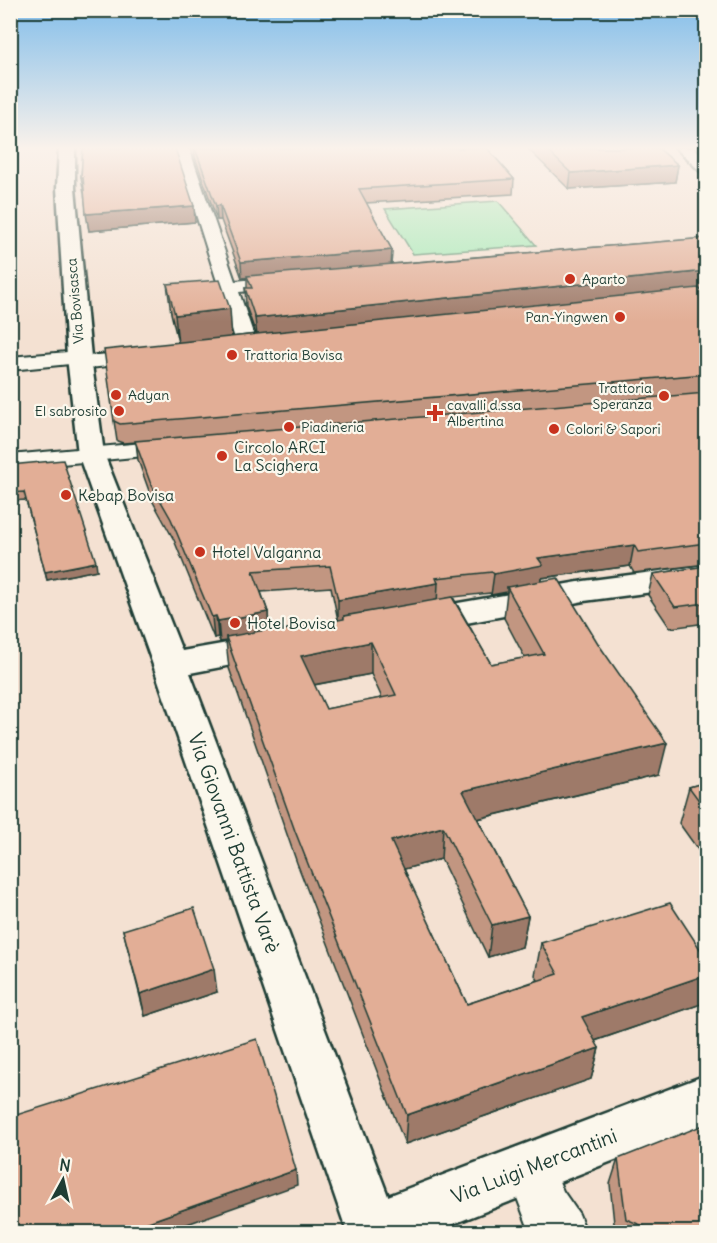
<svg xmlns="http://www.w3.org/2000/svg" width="717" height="1243" viewBox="0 0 717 1243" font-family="Delius,sans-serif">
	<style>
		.green { fill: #a5eab6; stroke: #629475; stroke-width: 1.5 }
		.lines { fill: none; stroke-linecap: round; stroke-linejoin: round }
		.street-casing { stroke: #1f3d34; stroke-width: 4 }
		.secondary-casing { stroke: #1f3d34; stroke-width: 5 }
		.street { fill: #fbf7ec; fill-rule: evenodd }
		.secondary { fill: #fbf7ec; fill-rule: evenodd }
		.wall { fill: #c29681; stroke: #1f3d34; stroke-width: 1.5; fill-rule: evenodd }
		.shaded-wall { fill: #9e7a69; stroke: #1f3d34; stroke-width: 1.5 }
		.building { fill: #e2ae96; stroke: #1f3d34; stroke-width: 1.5; fill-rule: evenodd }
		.poi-dot { fill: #c8321e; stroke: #fbf7ec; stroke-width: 2 }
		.labels { text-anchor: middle; stroke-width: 4.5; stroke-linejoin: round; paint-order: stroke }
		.far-poi-label { font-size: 14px; fill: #1f3d34; stroke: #fbf7ec; text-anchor: start }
		.far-street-label { font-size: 14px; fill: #1f3d34; stroke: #fbf7ec }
		.poi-label { font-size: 16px; fill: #1f3d34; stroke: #fbf7ec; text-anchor: start }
		.near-street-label { font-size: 20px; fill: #1f3d34; stroke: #fbf7ec }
	</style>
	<rect width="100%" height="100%" fill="#f4e1d2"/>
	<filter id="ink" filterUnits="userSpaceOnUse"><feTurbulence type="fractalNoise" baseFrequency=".0167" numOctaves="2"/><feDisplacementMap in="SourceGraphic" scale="12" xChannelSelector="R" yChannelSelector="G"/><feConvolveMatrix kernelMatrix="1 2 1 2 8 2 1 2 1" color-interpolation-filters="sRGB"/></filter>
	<g filter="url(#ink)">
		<path class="green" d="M 498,201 L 536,245 L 413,254 L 385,209 Z"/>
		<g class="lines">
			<g class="street-casing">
				<path id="street" d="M 178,148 L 188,148 L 190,151 L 235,281 L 288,276 L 295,278 L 297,282 L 295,286 L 288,288 L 239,292 L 257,345 L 254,349 L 247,351 L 240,349 L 237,345 L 176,151 Z
					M 146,350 L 154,351 L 157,356 L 154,361 L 80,369 L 72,368 L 70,364 L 10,370 L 10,357 L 79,351 L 89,356 Z
					M 177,440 L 186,442 L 189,447 L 186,452 L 10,469 L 10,455 Z
					M 530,1145 L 547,1152 L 563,1191 L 579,1214 L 586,1232 L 532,1232 L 527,1224 L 506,1169 L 513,1152 Z"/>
			</g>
			<g class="secondary-casing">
				<path id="secondary" d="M 59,148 L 75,148 L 75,188 L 91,357 L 104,454 L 182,651 L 273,635 L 285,638 L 290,646 L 285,654 L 273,657 L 190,673 L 388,1196 L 706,1075 L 706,1124 L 433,1232 L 347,1232 L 153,665 L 78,454 L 67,357 L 57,188 Z
					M 676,148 L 694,148 L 706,159 L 706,172 L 700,171 Z
					M 706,565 L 706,585 L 584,601 L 418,632 L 406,628 L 402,621 L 406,614 L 418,610 L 584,581 Z"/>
			</g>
			<use href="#street" class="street"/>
			<use href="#secondary" class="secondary"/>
		</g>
		<path class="wall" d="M 83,148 L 195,222 L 89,231 L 84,193 L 81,177 Z
			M 194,148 L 487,148 L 514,179 L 513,194 L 366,203 L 392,250 L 391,264 L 706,238 L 706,288 L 699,288 L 706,295 L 706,564 L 634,573 L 630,566 L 541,578 L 541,581 L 659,775 L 478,819 L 528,916 L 522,947 L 488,957 L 441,859 L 404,869 L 467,1004 L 538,980 L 535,975 L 541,943 L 706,958 L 706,997 L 704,1003 L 595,1041 L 599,1048 L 591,1079 L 405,1144 L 297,863 L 229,668 L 226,641 L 220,642 L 218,637 L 214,638 L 174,540 L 153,502 L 138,460 L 136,442 L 123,443 L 117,441 L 114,421 L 178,342 L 171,313 L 167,284 L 232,337 L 256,334 L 246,306 L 245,288 L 247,288 L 247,278 L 242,278 L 221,220 L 217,220 L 195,157 ZM 331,587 L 338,620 L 278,631 L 269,629 L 268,612 L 261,592 ZM 507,592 L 504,618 L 525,658 L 491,664 L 453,597 L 490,593 L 491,595 ZM 371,674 L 382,698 L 326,709 L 314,685 Z
			M 527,148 L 658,148 L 678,165 L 675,182 L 569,189 Z
			M 10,465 L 97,570 L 47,580 L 26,500 L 10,501 Z
			M 706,566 L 706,623 L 670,628 L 648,595 L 653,574 Z
			M 706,782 L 706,861 L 679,823 L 689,787 Z
			M 123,930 L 217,992 L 145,1016 Z
			M 618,1159 L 706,1233 L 615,1233 L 610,1184 Z"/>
		<path class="shaded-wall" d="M 678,165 L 675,182 L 569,189 L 571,173 Z
			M 220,205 L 221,220 L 217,220 L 216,206 Z
			M 194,206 L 195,222 L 89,231 L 86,214 Z
			M 392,250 L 391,266 L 242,278 L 241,262 Z
			M 706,271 L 706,288 L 257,336 L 255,318 Z
			M 230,309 L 232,338 L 178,344 L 175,315 Z
			M 634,545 L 630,566 L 541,578 L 540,586 L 507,587 L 507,592 L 491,595 L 494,574 L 538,558 Z
			M 96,562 L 97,570 L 47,580 L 45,572 Z
			M 438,583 L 437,604 L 344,616 L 344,621 L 338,621 L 338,600 Z
			M 268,612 L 269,633 L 226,637 L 226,641 L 220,642 L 218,621 Z
			M 216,616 L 218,637 L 214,638 L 212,617 Z
			M 371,642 L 371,674 L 302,687 L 301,656 Z
			M 667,743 L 659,775 L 460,823 L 463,791 Z
			M 443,827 L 441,859 L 390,873 L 391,841 Z
			M 528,916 L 522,947 L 488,957 L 492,925 Z
			M 214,969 L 217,992 L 145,1016 L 140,994 Z
			M 706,975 L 706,997 L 704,1003 L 574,1048 L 582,1017 Z
			M 599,1048 L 591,1079 L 405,1144 L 407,1115 Z
			M 296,1170 L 297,1185 L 162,1233 L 117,1233 Z"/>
		<path class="building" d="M 83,148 L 175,148 L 194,206 L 86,214 L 83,177 L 81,177 Z
			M 195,148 L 487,148 L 514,179 L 359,189 L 392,250 L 241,262 L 220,205 L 216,206 Z
			M 545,148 L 658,148 L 678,165 L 571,173 Z
			M 706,238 L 706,271 L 255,318 L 245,288 L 252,288 L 247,276 Z
			M 220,280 L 230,309 L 175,315 L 167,284 Z
			M 698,288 L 706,295 L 706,374 L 120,424 L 114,421 L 104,350 Z
			M 706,393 L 706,543 L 638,552 L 634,545 L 538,558 L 543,565 L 494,574 L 492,572 L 436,578 L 438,583 L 338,600 L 330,566 L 253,571 L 268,612 L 218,621 L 216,616 L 212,617 L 171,519 L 150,482 L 135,441 Z
			M 63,460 L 96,562 L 45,572 L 24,492 L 10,493 L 10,465 Z
			M 706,566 L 706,603 L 675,607 L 653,574 Z
			M 558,578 L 599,645 L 667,743 L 463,791 L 528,916 L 492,925 L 443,827 L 391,841 L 467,1004 L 558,974 L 541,943 L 670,903 L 706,958 L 706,975 L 582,1017 L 599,1048 L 407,1115 L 295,831 L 226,637 L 277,628 L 278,631 L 307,626 L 344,619 L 344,616 L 452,597 L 491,664 L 544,654 L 507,587 ZM 371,642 L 396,695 L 326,709 L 301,656 Z
			M 706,782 L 706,810 L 689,787 Z
			M 194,908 L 214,969 L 140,994 L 123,930 Z
			M 257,1039 L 296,1170 L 117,1233 L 10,1233 L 10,1117 Z
			M 706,1124 L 706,1233 L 660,1233 L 626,1219 L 618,1159 Z"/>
	</g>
	<linearGradient id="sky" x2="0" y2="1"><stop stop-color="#83beea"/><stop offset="0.46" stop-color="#faf2eb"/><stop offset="1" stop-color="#faf2eb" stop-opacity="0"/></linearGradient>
	<rect width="717" height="322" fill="url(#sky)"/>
	<g class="poi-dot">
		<circle cx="570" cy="279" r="6"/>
		<circle cx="620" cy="317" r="6"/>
		<circle cx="232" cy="355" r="6"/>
		<circle cx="116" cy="395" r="6"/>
		<circle cx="664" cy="396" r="6"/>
		<circle cx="119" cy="411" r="6"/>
		<path d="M432 404h6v6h6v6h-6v6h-6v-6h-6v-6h6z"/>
		<circle cx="289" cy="427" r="6"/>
		<circle cx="554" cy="429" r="6"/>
		<circle cx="222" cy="456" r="6"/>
		<circle cx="66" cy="495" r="6"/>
		<circle cx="200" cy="552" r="6"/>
		<circle cx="235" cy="623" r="6"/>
	</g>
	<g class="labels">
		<g class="far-poi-label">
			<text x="582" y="284">Aparto</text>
			<text x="608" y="322" text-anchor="end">Pan-Yingwen</text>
			<text x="244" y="360">Trattoria Bovisa</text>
			<text x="652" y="393" text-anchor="end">Trattoria<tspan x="652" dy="16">Speranza</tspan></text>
			<text x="128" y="400">Adyan</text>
			<text x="447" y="410">cavalli d.ssa<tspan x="447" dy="16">Albertina</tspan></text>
			<text x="107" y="416" text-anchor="end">El sabrosito</text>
			<text x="301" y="432">Piadineria</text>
			<text x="566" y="434">Colori &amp; Sapori</text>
		</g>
		<g class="far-street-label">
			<text transform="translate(75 301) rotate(-95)" y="5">Via Bovisasca</text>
		</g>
		<g class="poi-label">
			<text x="234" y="453">Circolo ARCI<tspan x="234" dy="18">La Scighera</tspan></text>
			<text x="78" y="501">Kebap Bovisa</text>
			<text x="212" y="558">Hotel Valganna</text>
			<text x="247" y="629">Hotel Bovisa</text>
		</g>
		<g class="near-street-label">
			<text transform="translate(234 843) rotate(70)" y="7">Via Giovanni Battista Varè</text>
			<text transform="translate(534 1166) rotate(-21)" y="7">Via Luigi Mercantini</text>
		</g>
	</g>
	<rect width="717" height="1243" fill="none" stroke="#fbf7ec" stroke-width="36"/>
	<rect x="18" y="18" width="681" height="1207" fill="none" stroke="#1f3d34" stroke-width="2" filter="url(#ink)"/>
	<g transform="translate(63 1180) rotate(8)" stroke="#fbf7ec" stroke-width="4.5" paint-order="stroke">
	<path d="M0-4.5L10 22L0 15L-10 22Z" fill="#1f3d34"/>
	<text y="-9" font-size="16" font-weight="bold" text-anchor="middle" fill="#1f3d34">N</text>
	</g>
</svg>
